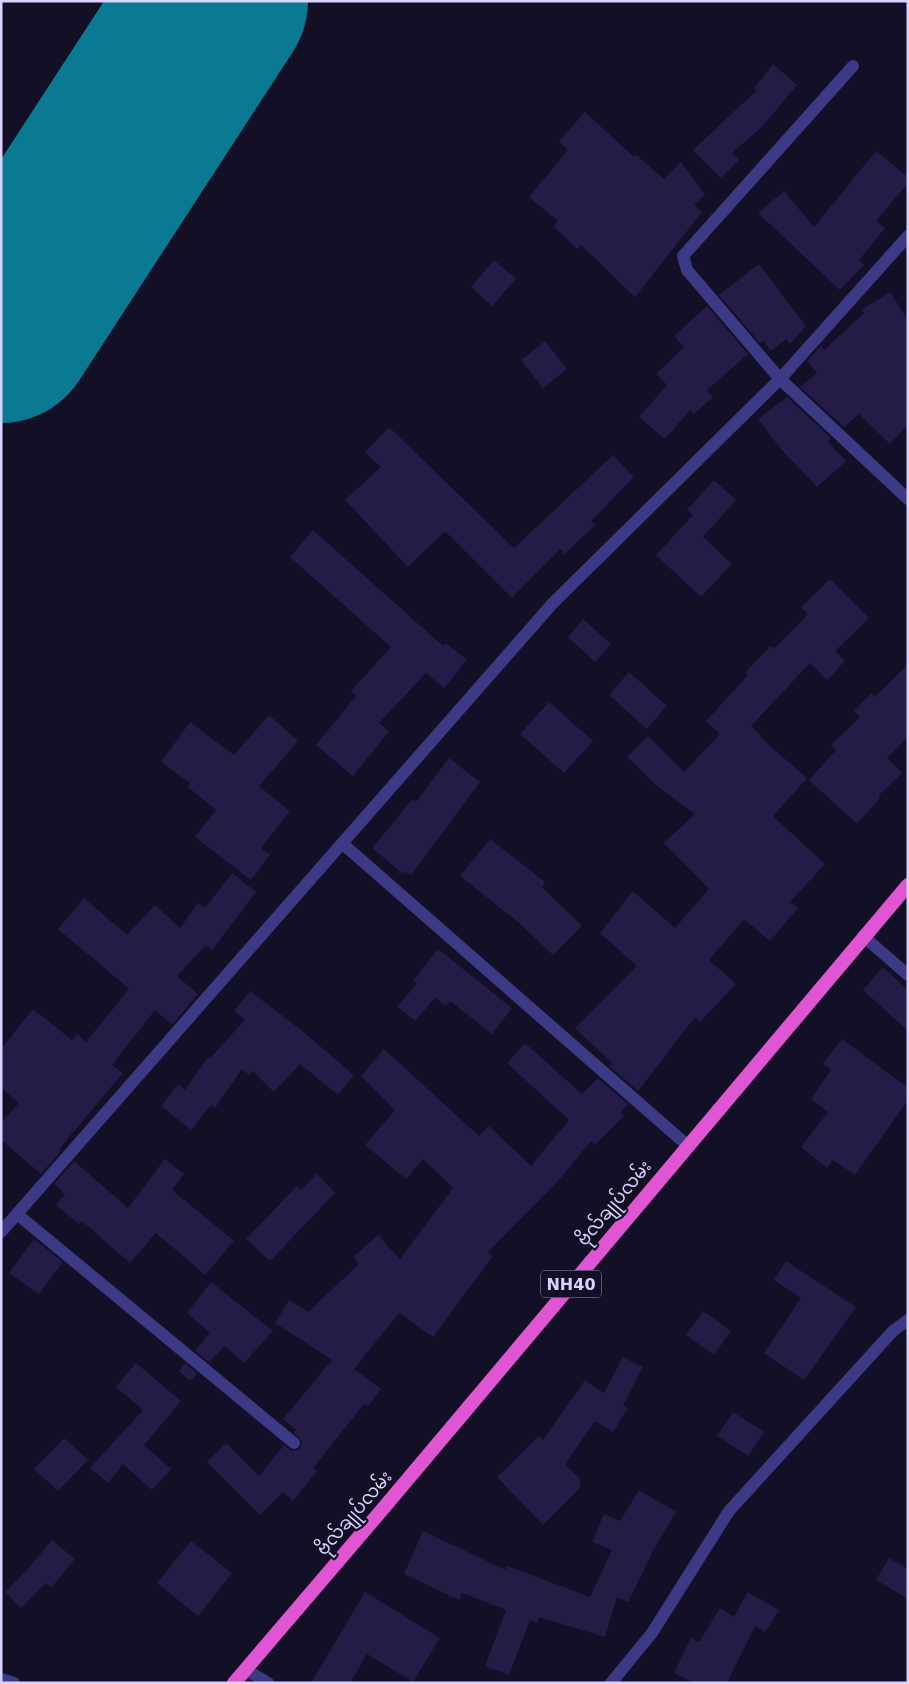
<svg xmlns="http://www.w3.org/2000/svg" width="909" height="1684" viewBox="0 0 909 1684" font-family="'DejaVu Sans','Noto Sans Myanmar',sans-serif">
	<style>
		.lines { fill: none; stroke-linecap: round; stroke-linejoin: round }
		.runway { stroke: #0a7a92; stroke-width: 186 }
		.building { fill: #241b47 }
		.minor { stroke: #3d3a85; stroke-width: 12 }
		.trunk { stroke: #e055d1; stroke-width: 14 }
		.labels { text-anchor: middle; stroke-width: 4.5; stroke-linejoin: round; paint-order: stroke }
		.shield { fill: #130f26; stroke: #9e99be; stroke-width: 1 }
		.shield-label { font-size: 16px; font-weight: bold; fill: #d9d4ff }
		.street-label { font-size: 18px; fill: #d9d4ff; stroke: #130f26 }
	</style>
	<rect width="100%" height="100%" fill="#130f26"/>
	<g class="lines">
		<path class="runway" d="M 1,330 L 215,1"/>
	</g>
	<path class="building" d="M 773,64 L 797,85 L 763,126 L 732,153 L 739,160 L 721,178 L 693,150 L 757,90 L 754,88 Z
		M 585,112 L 634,157 L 636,155 L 664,179 L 681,162 L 705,194 L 694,205 L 702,212 L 635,297 L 581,245 L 577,249 L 553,226 L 558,221 L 529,197 L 568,150 L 559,141 Z
		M 876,151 L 908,177 L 908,183 L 876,221 L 885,228 L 859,260 L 864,265 L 840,290 L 758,213 L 784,191 L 814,227 Z
		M 494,260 L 516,279 L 492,306 L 471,287 Z
		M 759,264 L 806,326 L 790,344 L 786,339 L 771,351 L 763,341 L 760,343 L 719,295 Z
		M 890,292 L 908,320 L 908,425 L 890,444 L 859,414 L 844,427 L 800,387 L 817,373 L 807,361 L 821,346 L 824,350 L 864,313 L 861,310 Z
		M 707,306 L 748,354 L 707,390 L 713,397 L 694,414 L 690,410 L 665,439 L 639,417 L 667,385 L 656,374 L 684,347 L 674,336 Z
		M 545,341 L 567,369 L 543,388 L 521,360 Z
		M 787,397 L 831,438 L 828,442 L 846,461 L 817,487 L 780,448 L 758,419 Z
		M 389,427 L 514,548 L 613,455 L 634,477 L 591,521 L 595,525 L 565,554 L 560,549 L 512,598 L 445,531 L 408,567 L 345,500 L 381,467 L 365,452 Z
		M 714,480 L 736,500 L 703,537 L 732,564 L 701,597 L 656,555 L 693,515 L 687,510 Z
		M 313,530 L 443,646 L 446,643 L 467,660 L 444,688 L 426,673 L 379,723 L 389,731 L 353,776 L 316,745 L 356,696 L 351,691 L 391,647 L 290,557 Z
		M 830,579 L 869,618 L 835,651 L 845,661 L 827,680 L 810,663 L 751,726 L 762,736 L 761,738 L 807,778 L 773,816 L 825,864 L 790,902 L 798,908 L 770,941 L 744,919 L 709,960 L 736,984 L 700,1022 L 695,1017 L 638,1091 L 609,1066 L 612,1063 L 575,1028 L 637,966 L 600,933 L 633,891 L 675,928 L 709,889 L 664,843 L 695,814 L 657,786 L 627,757 L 648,736 L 684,772 L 720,734 L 706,721 L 748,675 L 745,673 L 770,646 L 774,649 L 808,614 L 801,607 Z
		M 583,619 L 611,644 L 595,662 L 568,637 Z
		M 908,664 L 908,737 L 887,758 L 902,773 L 878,796 L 880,798 L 857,824 L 809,780 L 836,750 L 831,745 L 860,717 L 854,711 L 871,693 L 875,697 Z
		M 629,672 L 667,706 L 647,729 L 609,695 Z
		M 549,702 L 593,741 L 564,773 L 520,734 Z
		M 269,715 L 298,741 L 259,786 L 290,811 L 261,848 L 270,855 L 251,880 L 195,837 L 216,810 L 188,787 L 190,783 L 161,762 L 190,722 L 234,755 Z
		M 449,758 L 480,782 L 411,875 L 406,871 L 403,874 L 372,848 L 412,800 L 416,802 Z
		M 490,839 L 545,882 L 542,887 L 582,926 L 553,955 L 518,922 L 460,876 Z
		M 232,873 L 256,892 L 212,950 L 206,945 L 177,976 L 198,994 L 172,1025 L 155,1010 L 112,1065 L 123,1073 L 59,1149 L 61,1151 L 41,1174 L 1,1140 L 1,1123 L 19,1103 L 1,1088 L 1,1049 L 33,1009 L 72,1040 L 77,1034 L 86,1042 L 129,989 L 58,929 L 84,898 L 127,935 L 155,905 L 180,928 L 198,903 L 205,908 Z
		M 438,949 L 512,1008 L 492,1034 L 450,1001 L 446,1006 L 435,998 L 415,1021 L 397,1006 L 417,984 L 413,981 Z
		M 883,967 L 908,990 L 908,1031 L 863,990 Z
		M 250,991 L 301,1030 L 354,1075 L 338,1095 L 300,1064 L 274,1092 L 253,1071 L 249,1075 L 242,1069 L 215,1108 L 211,1105 L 191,1130 L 161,1106 L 178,1084 L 185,1090 L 208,1057 L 210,1058 L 245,1020 L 234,1011 Z
		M 842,1039 L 908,1088 L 908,1100 L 855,1175 L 833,1160 L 827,1168 L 801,1147 L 828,1112 L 811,1099 L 831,1070 L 823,1064 Z
		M 525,1043 L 582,1094 L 598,1078 L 628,1104 L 620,1113 L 624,1116 L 595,1145 L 591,1141 L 559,1180 L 488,1252 L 493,1256 L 433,1337 L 399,1313 L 354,1369 L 381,1389 L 368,1406 L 364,1404 L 313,1468 L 317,1471 L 293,1501 L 283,1492 L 260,1515 L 207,1462 L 226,1443 L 259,1476 L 284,1445 L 292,1451 L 300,1449 L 302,1441 L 294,1433 L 296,1430 L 283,1419 L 332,1360 L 275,1323 L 289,1300 L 308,1312 L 359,1264 L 353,1257 L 378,1235 L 400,1259 L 453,1188 L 423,1159 L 406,1179 L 365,1145 L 395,1110 L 361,1076 L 384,1049 L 479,1136 L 489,1126 L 531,1166 L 569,1120 L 507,1063 Z
		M 165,1159 L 184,1174 L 172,1190 L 234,1241 L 205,1275 L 156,1233 L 130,1263 L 82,1221 L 79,1224 L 56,1205 L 65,1194 L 54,1184 L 74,1161 L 128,1208 Z
		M 317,1174 L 335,1193 L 270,1261 L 246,1239 L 297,1186 L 301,1190 Z
		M 34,1239 L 63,1262 L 39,1294 L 9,1273 Z
		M 786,1261 L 856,1307 L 804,1380 L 764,1353 L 801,1298 L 774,1280 Z
		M 211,1282 L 273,1331 L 244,1363 L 225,1346 L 209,1362 L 195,1351 L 210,1333 L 187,1313 Z
		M 703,1311 L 731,1331 L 714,1355 L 686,1335 Z
		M 623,1357 L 643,1367 L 623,1405 L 628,1408 L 613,1432 L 595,1421 L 565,1464 L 580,1479 L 580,1488 L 543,1525 L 497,1477 L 539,1436 L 543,1440 L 585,1380 L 604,1393 Z
		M 136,1363 L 181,1401 L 144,1445 L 171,1469 L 152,1490 L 123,1464 L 108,1483 L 90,1468 L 143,1410 L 116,1387 Z
		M 185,1363 L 197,1374 L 190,1381 L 179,1371 Z
		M 733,1412 L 764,1432 L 748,1456 L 717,1436 Z
		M 64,1438 L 88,1460 L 58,1491 L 34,1469 Z
		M 639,1490 L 676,1512 L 654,1549 L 628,1602 L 617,1597 L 605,1637 L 539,1617 L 537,1623 L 530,1620 L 509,1675 L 485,1666 L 506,1610 L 462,1593 L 459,1600 L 404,1574 L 423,1531 L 506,1570 L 507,1566 L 590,1597 L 612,1550 L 592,1542 L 604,1514 L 620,1521 Z
		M 52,1540 L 75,1559 L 51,1588 L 46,1583 L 21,1608 L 5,1592 L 27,1570 Z
		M 191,1541 L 232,1573 L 198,1616 L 157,1583 Z
		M 889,1558 L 908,1569 L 908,1599 L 876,1580 Z
		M 365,1592 L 440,1638 L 413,1682 L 367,1654 L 350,1683 L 311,1683 Z
		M 748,1592 L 779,1610 L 765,1632 L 755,1626 L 727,1683 L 694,1683 L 674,1673 L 691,1638 L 699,1642 L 720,1608 L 734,1617 Z"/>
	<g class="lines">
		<path class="minor" d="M 853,66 L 683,256 L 687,270 L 780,379 L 908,499
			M 343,844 L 687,1145
			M 863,936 L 908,975
			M 17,1214 L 294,1443
			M 1,1232 L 553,603 L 780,379 L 908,236
			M 245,1669 L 268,1683
			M 1,1679 L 14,1683
			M 611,1683 L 652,1633 L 729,1511 L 893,1331 L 908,1320"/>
		<path class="trunk" d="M 234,1683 L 381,1511 L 908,885"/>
	</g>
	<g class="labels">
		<rect class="shield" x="541" y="1270.5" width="60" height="27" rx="4"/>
		<g class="shield-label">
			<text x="571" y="1290">NH40</text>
		</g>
		<g class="street-label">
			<text transform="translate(614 1203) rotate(-50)" y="6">ဗိုလ်ချုပ်လမ်း</text>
			<text transform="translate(354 1513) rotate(-49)" y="6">ဗိုလ်ချုပ်လမ်း</text>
		</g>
	</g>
	<rect width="909" height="1684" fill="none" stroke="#d9d4ff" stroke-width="5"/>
</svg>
